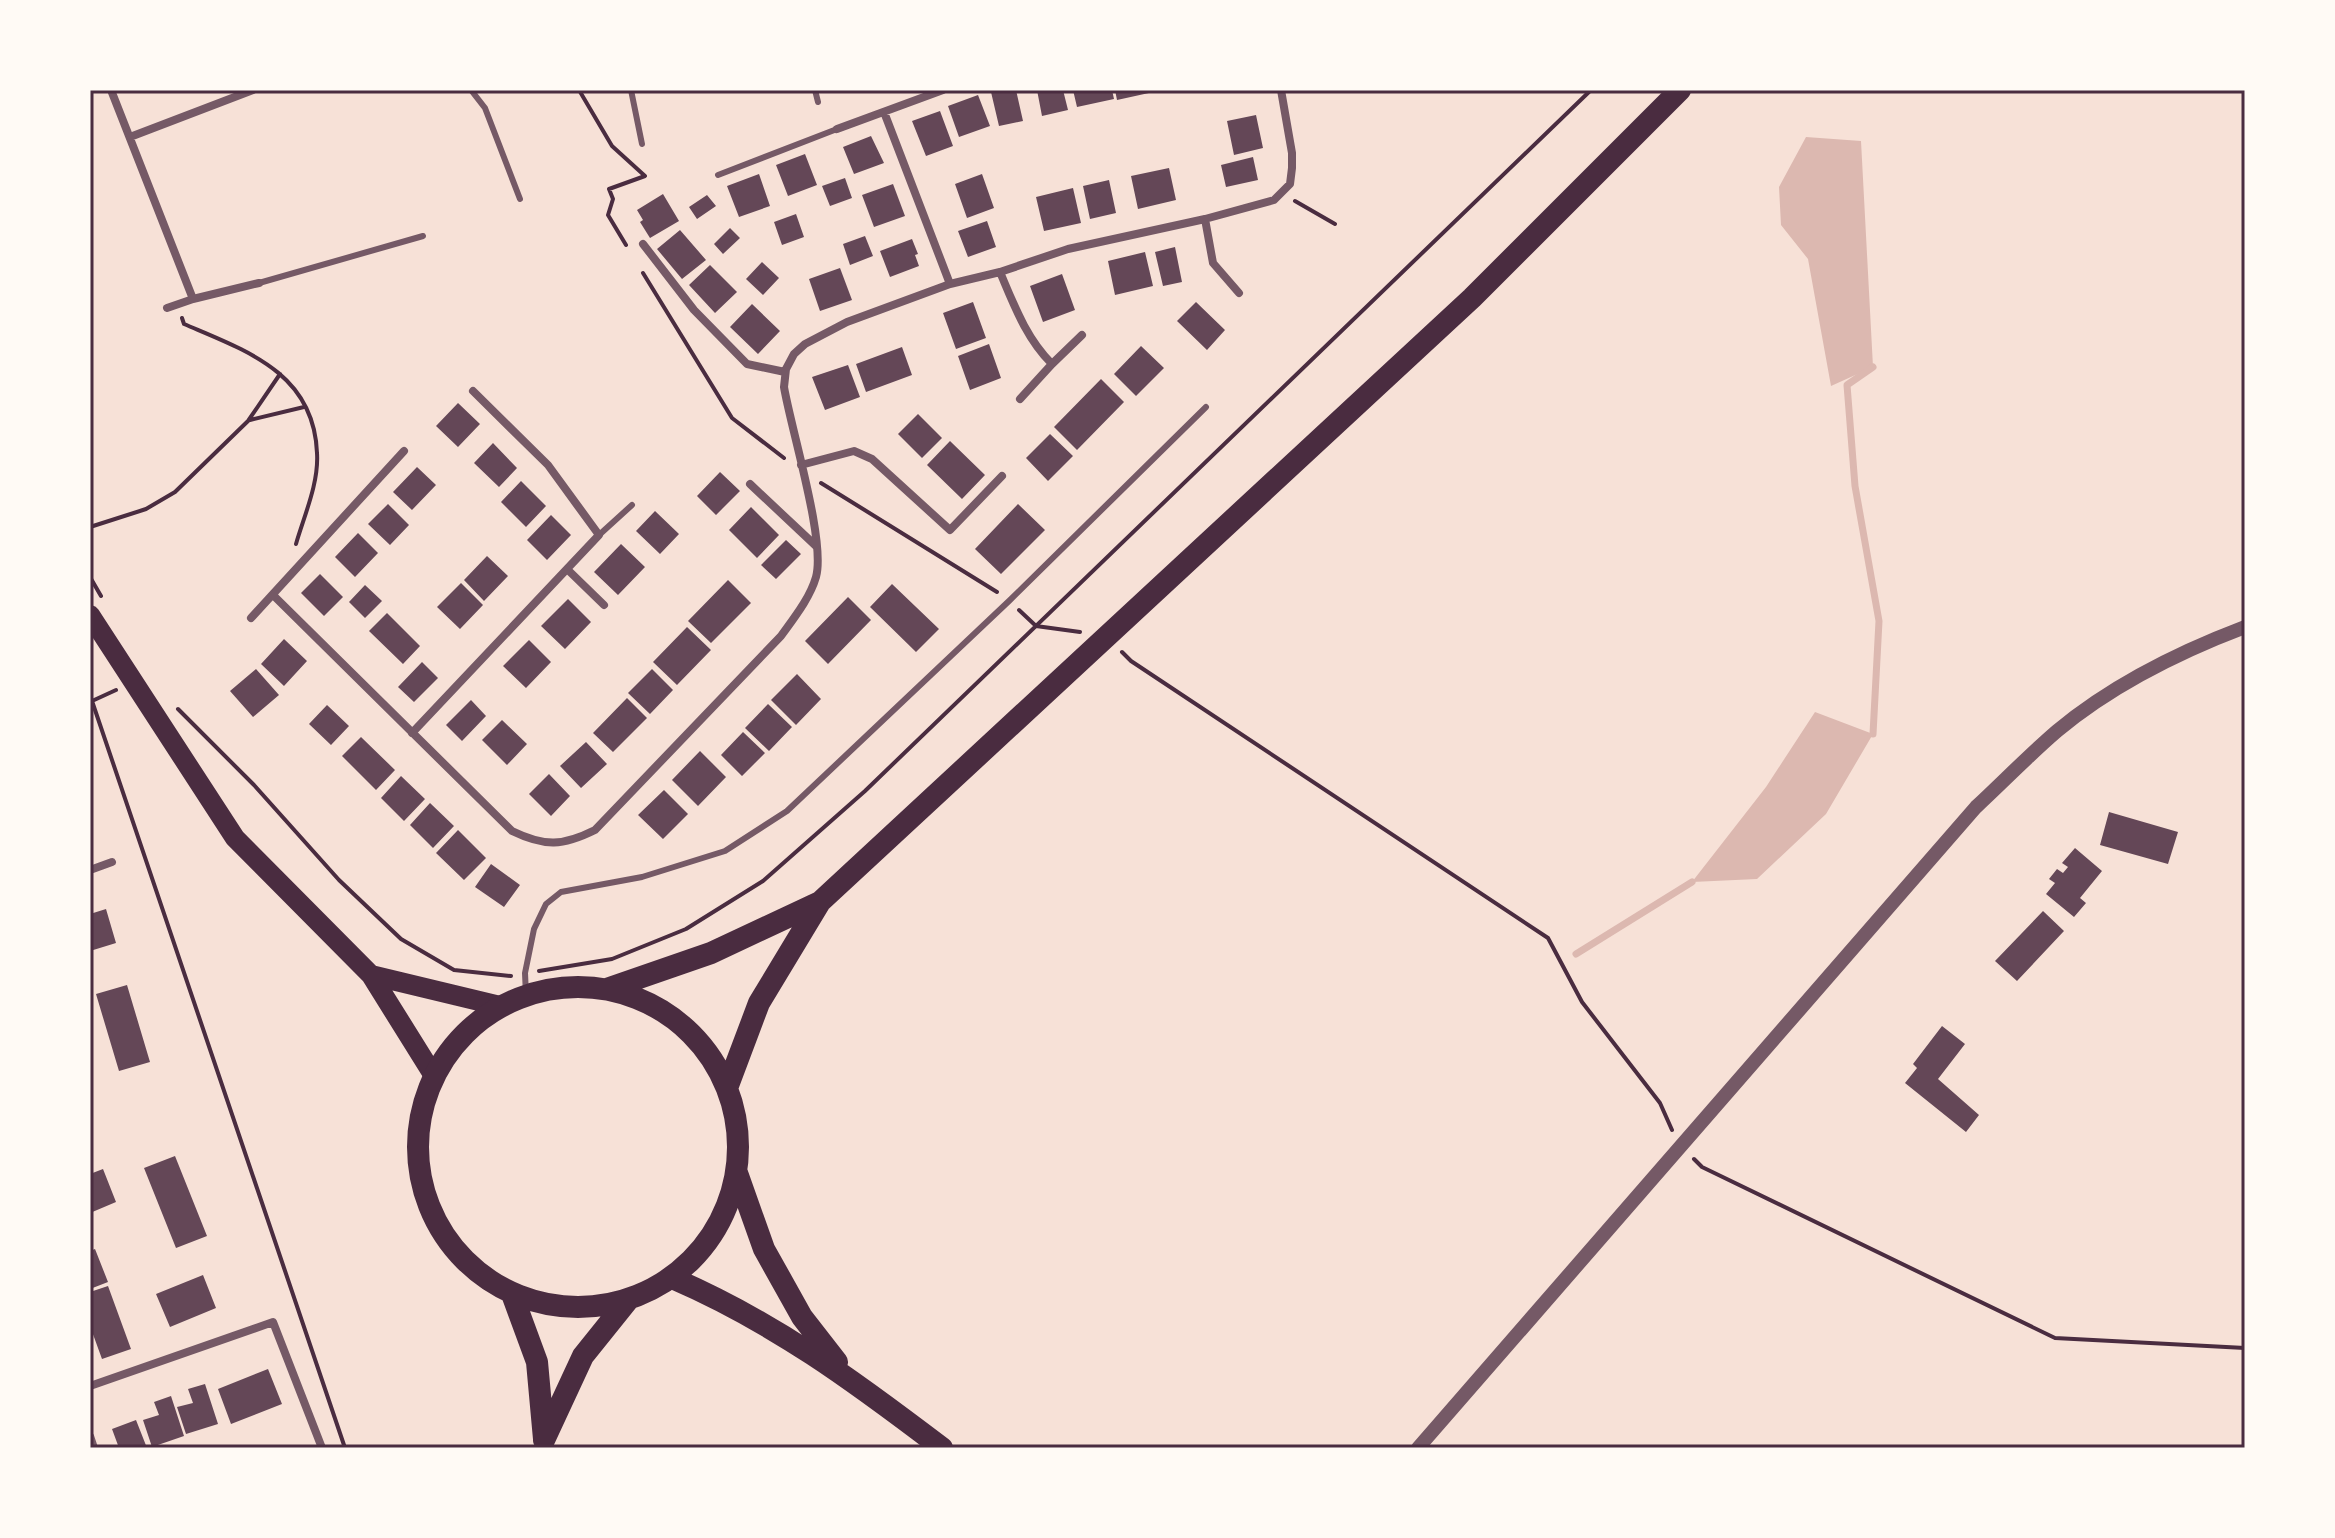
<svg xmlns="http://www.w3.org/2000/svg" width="2335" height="1538" viewBox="0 0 2335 1538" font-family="'Fira Sans Condensed',sans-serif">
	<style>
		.water { fill: #dcb8b0 }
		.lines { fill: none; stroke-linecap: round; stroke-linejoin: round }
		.stream { stroke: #dcb8b0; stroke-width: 7 }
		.building { fill: #644757 }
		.path { stroke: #4a2c40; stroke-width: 4 }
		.service { stroke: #755966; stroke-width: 6 }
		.minor { stroke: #755966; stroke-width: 8 }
		.tertiary { stroke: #755966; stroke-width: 14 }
		.primary { stroke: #4a2c40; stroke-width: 20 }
		.trunk { stroke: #4a2c40; stroke-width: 22 }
		.neatline { fill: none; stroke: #4a2c40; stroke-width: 3 }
	</style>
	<rect width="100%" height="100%" fill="#f7e1d7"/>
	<path class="water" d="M 1806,137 L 1861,141 L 1873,367 L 1831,386 L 1808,259 L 1781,225 L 1779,187 Z
		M 1815,712 L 1873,734 L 1826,814 L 1757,879 L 1692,882 L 1766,787 Z"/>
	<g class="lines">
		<path class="stream" d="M 1873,367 L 1847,385 L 1855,486 L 1879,621 L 1873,734
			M 1576,954 L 1692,882"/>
	</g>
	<path class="building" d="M 1002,90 L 1016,90 L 1023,121 L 999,126 L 991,92 Z
		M 1037,90 L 1063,90 L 1068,110 L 1042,116 Z
		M 1073,90 L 1112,90 L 1114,99 L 1077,107 Z
		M 1115,90 L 1157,90 L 1158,91 L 1117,100 Z
		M 978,95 L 990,126 L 959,137 L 948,106 Z
		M 940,111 L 953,146 L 926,156 L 912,121 Z
		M 1256,115 L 1263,148 L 1234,155 L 1227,121 Z
		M 871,136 L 884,163 L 854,174 L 843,147 Z
		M 805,154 L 817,185 L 788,196 L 776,165 Z
		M 1253,157 L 1258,180 L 1226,187 L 1221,165 Z
		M 1169,168 L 1176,200 L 1138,209 L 1131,176 Z
		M 759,174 L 770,206 L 739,217 L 727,186 Z
		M 982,174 L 994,208 L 967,218 L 955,184 Z
		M 845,178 L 852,198 L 830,206 L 822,186 Z
		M 1109,180 L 1116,213 L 1090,219 L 1083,186 Z
		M 893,184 L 905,216 L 874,227 L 862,195 Z
		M 1073,188 L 1081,223 L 1044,231 L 1036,197 Z
		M 663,194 L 679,221 L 650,238 L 640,222 L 643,220 L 637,210 Z
		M 707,195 L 716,206 L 697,219 L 689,207 Z
		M 796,214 L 804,237 L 782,245 L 774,222 Z
		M 987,221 L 996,247 L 968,257 L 958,231 Z
		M 730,228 L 740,238 L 723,254 L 714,244 Z
		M 680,230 L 706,260 L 682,279 L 657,249 Z
		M 865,236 L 873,256 L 850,265 L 843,244 Z
		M 912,239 L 918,254 L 915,255 L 919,266 L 890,277 L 880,251 Z
		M 1175,247 L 1182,282 L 1163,286 L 1155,252 Z
		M 1145,252 L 1153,286 L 1115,295 L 1108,261 Z
		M 762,262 L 779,278 L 763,295 L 746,279 Z
		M 710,265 L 737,292 L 715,313 L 689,285 Z
		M 840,268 L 852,300 L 820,311 L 809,279 Z
		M 1062,274 L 1075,310 L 1043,322 L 1030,286 Z
		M 973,302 L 986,338 L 956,349 L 943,313 Z
		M 1196,302 L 1225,330 L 1207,350 L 1177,321 Z
		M 752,304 L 780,331 L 758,354 L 730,327 Z
		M 989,344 L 1001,378 L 970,390 L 958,356 Z
		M 1141,346 L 1164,368 L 1136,396 L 1114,374 Z
		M 902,347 L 912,375 L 866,392 L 856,364 Z
		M 848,365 L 860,397 L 825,410 L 812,377 Z
		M 1101,379 L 1124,402 L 1077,450 L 1054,427 Z
		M 458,403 L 480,424 L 458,447 L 436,426 Z
		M 918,414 L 942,438 L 922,458 L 898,434 Z
		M 1050,434 L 1073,456 L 1048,481 L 1026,458 Z
		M 950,441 L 985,475 L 962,499 L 927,465 Z
		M 493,443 L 517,468 L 499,487 L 474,463 Z
		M 417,467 L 436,485 L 412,510 L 393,492 Z
		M 720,472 L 740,491 L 716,515 L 697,496 Z
		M 521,481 L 546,506 L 526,527 L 501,502 Z
		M 388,504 L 409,525 L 390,545 L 368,524 Z
		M 1018,504 L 1045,530 L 1001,574 L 975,549 Z
		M 751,507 L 779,535 L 757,558 L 729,530 Z
		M 655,511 L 679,534 L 660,554 L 636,531 Z
		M 551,515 L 571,535 L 547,560 L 527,540 Z
		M 358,533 L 378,553 L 355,577 L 335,557 Z
		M 786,540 L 801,554 L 776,579 L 761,565 Z
		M 621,544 L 645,567 L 618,595 L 594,572 Z
		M 487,556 L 508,576 L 484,601 L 464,580 Z
		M 320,574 L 343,597 L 324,616 L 301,593 Z
		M 728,580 L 751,603 L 711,643 L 688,621 Z
		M 461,583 L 483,605 L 460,629 L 437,607 Z
		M 892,584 L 939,629 L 916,652 L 870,607 Z
		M 365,585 L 382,601 L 365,618 L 349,602 Z
		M 848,597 L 871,620 L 828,664 L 805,641 Z
		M 568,599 L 591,622 L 565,649 L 541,626 Z
		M 387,613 L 420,646 L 403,664 L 369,631 Z
		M 687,627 L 711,650 L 677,685 L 653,662 Z
		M 284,639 L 307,661 L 284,686 L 261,664 Z
		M 529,640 L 551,662 L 526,688 L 503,666 Z
		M 422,662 L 438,678 L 414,702 L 398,687 Z
		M 256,669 L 279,695 L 253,717 L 230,691 Z
		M 652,669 L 673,690 L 650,714 L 628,693 Z
		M 797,674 L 821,699 L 796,725 L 771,700 Z
		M 627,698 L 647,718 L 613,752 L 593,733 Z
		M 471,700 L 486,716 L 462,741 L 446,725 Z
		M 768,704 L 792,727 L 769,751 L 745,728 Z
		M 327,705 L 349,726 L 331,745 L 309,724 Z
		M 502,720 L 527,744 L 507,765 L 482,740 Z
		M 743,732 L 765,753 L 742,776 L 721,755 Z
		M 361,737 L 395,770 L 376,790 L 342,756 Z
		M 586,742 L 607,764 L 581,788 L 560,766 Z
		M 700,751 L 726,777 L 698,806 L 672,780 Z
		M 549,774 L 570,796 L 551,816 L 529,794 Z
		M 401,776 L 425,799 L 404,821 L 381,798 Z
		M 664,790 L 688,814 L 663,839 L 638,815 Z
		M 430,803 L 454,826 L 433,848 L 410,825 Z
		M 2109,812 L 2178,832 L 2168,864 L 2100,845 Z
		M 458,830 L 486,858 L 464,880 L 436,853 Z
		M 2075,848 L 2102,871 L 2080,898 L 2086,903 L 2074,917 L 2046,894 L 2055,883 L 2049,879 L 2057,869 L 2063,873 L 2068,867 L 2062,863 Z
		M 491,864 L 520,885 L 504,907 L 475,887 Z
		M 106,909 L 116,943 L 90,951 L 90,914 Z
		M 2043,911 L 2064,931 L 2017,981 L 1995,961 Z
		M 127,985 L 150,1062 L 119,1071 L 96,994 Z
		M 1942,1026 L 1965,1044 L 1938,1079 L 1979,1115 L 1966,1132 L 1905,1083 L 1917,1068 L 1913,1064 Z
		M 175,1156 L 207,1236 L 176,1248 L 144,1168 Z
		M 103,1169 L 116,1202 L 90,1213 L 90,1174 Z
		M 95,1249 L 108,1282 L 90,1289 L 90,1251 Z
		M 203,1275 L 216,1308 L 170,1327 L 156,1294 Z
		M 108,1286 L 131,1349 L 102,1359 L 90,1326 L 90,1292 Z
		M 268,1369 L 282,1404 L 231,1424 L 218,1389 Z
		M 205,1384 L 218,1424 L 186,1434 L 177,1407 L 193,1403 L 188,1389 Z
		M 171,1396 L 184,1436 L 152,1447 L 143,1420 L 159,1415 L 154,1402 Z
		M 136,1420 L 147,1448 L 119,1448 L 112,1429 Z"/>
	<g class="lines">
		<path class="path" d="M 579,90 L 612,146 L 645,176 L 609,189 L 613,199 L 608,215 L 626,245
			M 1295,201 L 1335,224
			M 643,273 L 732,418 L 784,458
			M 182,318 L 184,324 C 247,351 314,373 317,453 C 319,483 304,516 296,544
			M 250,420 L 304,407
			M 821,483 L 997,592
			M 90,527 L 146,509 L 175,492 L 248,421 L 280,374
			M 90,577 L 101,596
			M 1019,610 L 1036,626 L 1080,632
			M 1122,652 L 1131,661 L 1548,938 L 1582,1002 L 1660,1103 L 1672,1130
			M 116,690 L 92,701 L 345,1448
			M 178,709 L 254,785 L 339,880 L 401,939 L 454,970 L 511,976
			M 539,971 L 612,959 L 686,929 L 763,881 L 865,791 L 1591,90
			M 1694,1159 L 1702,1167 L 2055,1338 L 2245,1348"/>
		<path class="service" d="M 471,90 L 485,108 L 520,199
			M 631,90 L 642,144
			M 815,90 L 818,102
			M 718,175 L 837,129
			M 259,283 L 423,236
			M 599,535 L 632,505
			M 526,995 L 525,973 L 534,929 L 546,904 L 561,892 L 642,877 L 725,851 L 787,811 L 1009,601 L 1206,407"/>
		<path class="minor" d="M 111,90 L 193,299
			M 884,112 L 950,284
			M 837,129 L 943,90
			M 130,137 L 253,90
			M 1205,219 L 1213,263 L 1239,293
			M 643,244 L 694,310 L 747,364 L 785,372
			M 1000,272 C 1014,305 1026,338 1052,364
			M 167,308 L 193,299 L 259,283
			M 1020,399 L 1052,364 L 1082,335
			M 801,465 L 854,451 L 872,459 L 950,530 L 1002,476
			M 750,484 L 816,546
			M 568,570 L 604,605
			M 273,595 L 512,831 C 545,847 563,846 595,830 L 781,636 C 794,618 810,598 816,577 C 826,541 791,429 784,387 L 786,369 L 794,354 L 805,344 L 847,322 L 950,284 L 1000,272 L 1068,249 L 1205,219 L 1274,200 L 1290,184 L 1292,168 L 1292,153 L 1281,90
			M 251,618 L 404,451
			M 412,733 L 599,535 L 548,465 L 473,391
			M 90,870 L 112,862
			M 90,1386 L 273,1322 L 322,1448
			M 90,1436 L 94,1448"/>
		<path class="tertiary" d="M 1418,1448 L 1976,807 C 2003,782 2029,755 2057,731 C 2112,685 2179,652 2245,627"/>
		<path class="primary" d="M 90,615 L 235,838 L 371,975 L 434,1076
			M 371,975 L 500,1006"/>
		<path class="trunk" d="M418 1147a160 160 0 1 1 320 0a160 160 0 1 1-320 0Z
			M 607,989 L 711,953 L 820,902
			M 727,1088 L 759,1003 L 820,902 L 1472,298 L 1680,90
			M 737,1173 L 764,1249 L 802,1317 L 837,1362
			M 672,1278 C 774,1322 854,1381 942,1448
			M 512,1294 L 537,1362 L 544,1439
			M 544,1440 L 583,1356 L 628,1300"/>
	</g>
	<rect width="2335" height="1538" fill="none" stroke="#fffaf5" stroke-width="184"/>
	<rect x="92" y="92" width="2151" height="1354" class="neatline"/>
</svg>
